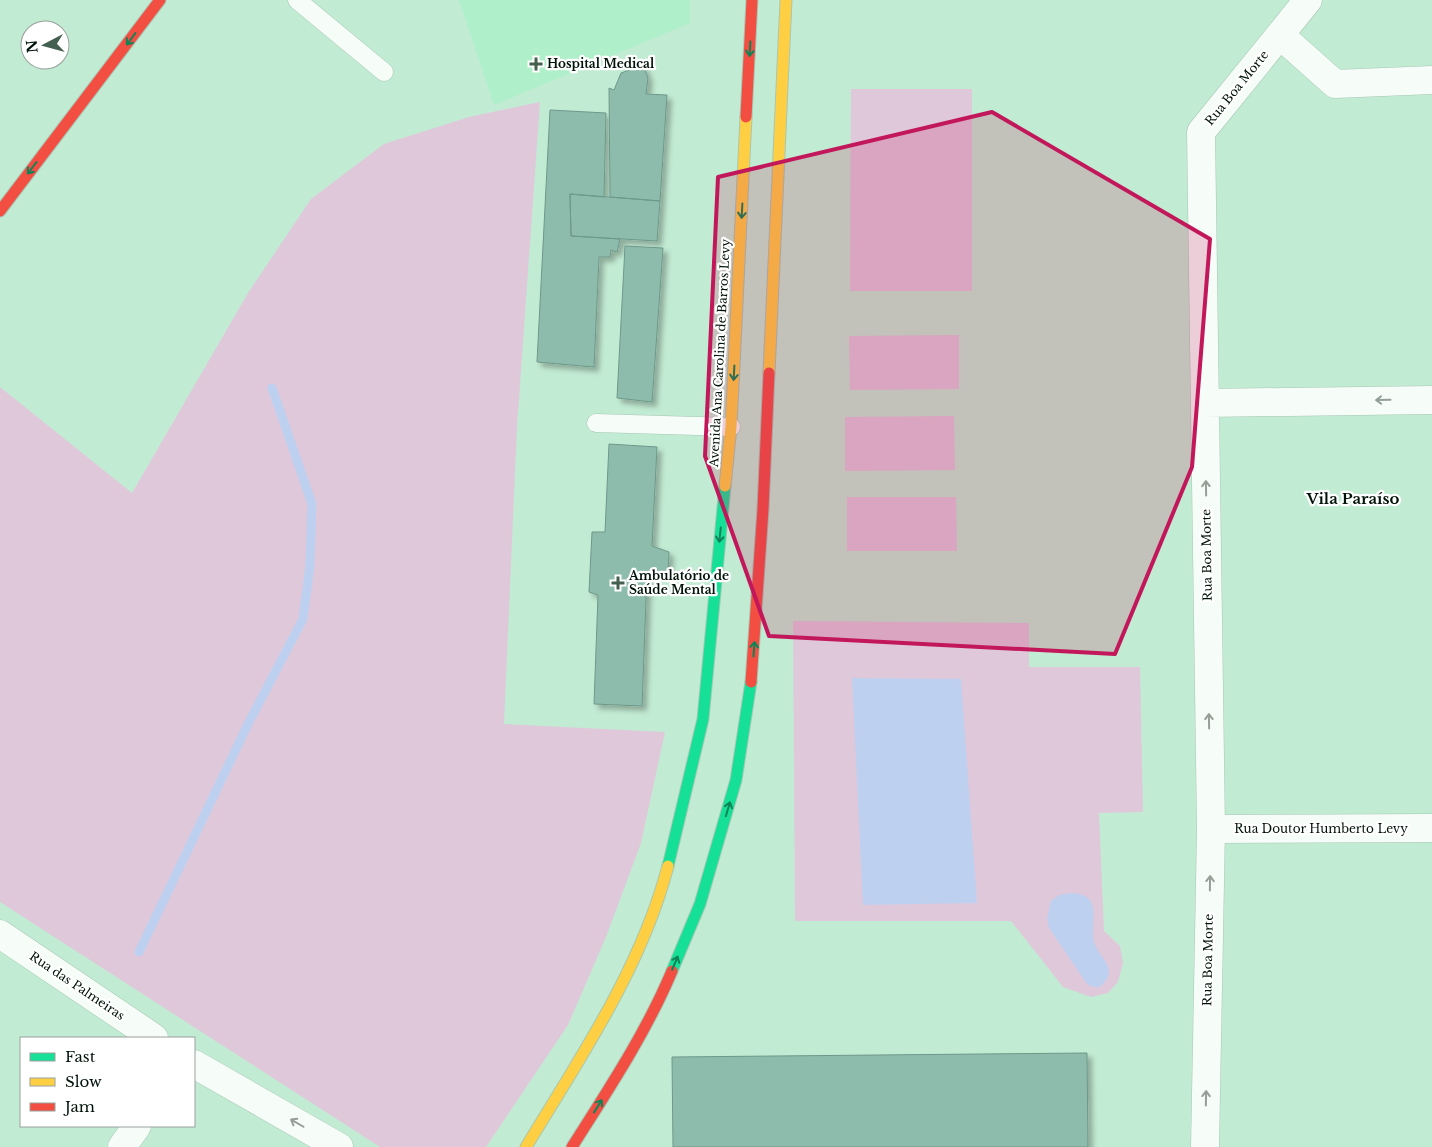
<svg xmlns="http://www.w3.org/2000/svg" width="1432" height="1147" viewBox="0 0 1432 1147" font-family="'Libre Baskerville',serif">
	<style>
		.built { fill: #afefca }
		.green { fill: #e0c8db }
		.water { fill: #bed0ef }
		.lines { fill: none; stroke-linecap: round; stroke-linejoin: round }
		.stream { stroke: #bed0ef; stroke-width: 9 }
		.building { fill: #8dbcac; stroke: #6e988a; filter: url(#shadow) }
		.lane-casing { stroke: #a7c7b4; stroke-width: 19 }
		.street-casing { stroke: #a7c7b4; stroke-width: 29 }
		.fast-casing { stroke: #a7c7b4; stroke-width: 13 }
		.slow-casing { stroke: #a7c7b4; stroke-width: 13 }
		.jam-casing { stroke: #a7c7b4; stroke-width: 13 }
		.lane { stroke: #f6fcf8; stroke-width: 18 }
		.street { stroke: #f6fcf8; stroke-width: 28 }
		.fast { stroke: #16e098; stroke-width: 11 }
		.slow { stroke: #ffcf43; stroke-width: 11 }
		.jam { stroke: #f24e42; stroke-width: 11 }
		.oneway { stroke: #0c8457 }
		.oneway2 { stroke: #949f98 }
		.marked { fill: #c2185b; fill-opacity: 0.2; stroke: #c2185b; stroke-width: 4; stroke-linejoin: round }
		.poi-dot { fill: #445f4f; stroke: #fff; stroke-width: 2 }
		.labels { text-anchor: middle; stroke-width: 4.5; stroke-linejoin: round; paint-order: stroke }
		.poi-label { font-size: 12px; font-weight: bold; fill: #001308; stroke: #fff; text-anchor: start }
		.street-label { font-size: 12px; fill: #001308; stroke: #fff }
		.quarter-label { font-size: 15px; font-weight: bold; fill: #001308; stroke: #fff }
	</style>
	<defs>
		<filter id="shadow"><feDropShadow dx="4.5" dy="4.5" stdDeviation="2.5" flood-color="#0004"/></filter>
	</defs>
	<rect width="100%" height="100%" fill="#c2ebd3"/>
	<path class="built" d="M 459,0 L 690,0 L 690,23 L 494,105 Z"/>
	<path class="green" d="M 851,89 L 972,89 L 972,291 L 850,291 Z
		M 540,102 L 517,427 L 504,724 L 665,732 L 641,843 L 606,937 L 568,1025 L 486,1147 L 380,1147 L 0,902 L 0,387 L 132,493 L 248,293 L 311,199 L 384,144 L 469,117 Z
		M 959,335 L 959,389 L 850,390 L 849,336 Z
		M 954,416 L 955,470 L 845,471 L 845,417 Z
		M 847,497 L 956,497 L 957,551 L 847,551 Z
		M 793,621 L 1029,623 L 1029,667 L 1140,667 L 1143,812 L 1099,813 L 1104,931 L 1120,946 L 1123,963 L 1118,982 L 1108,993 L 1091,997 L 1063,987 L 1011,921 L 795,921 Z"/>
	<path class="water" d="M 852,678 L 961,679 L 977,903 L 863,905 Z
		M 1071,893 C 1105,894 1089,922 1094,942 C 1098,957 1118,967 1104,983 C 1099,990 1093,987 1087,984 L 1049,928 L 1047,918 L 1051,901 L 1059,895 Z"/>
	<g class="lines">
		<path class="stream" d="M 139,952 L 248,724 L 303,619 L 310,565 L 312,504 L 272,388"/>
	</g>
	<path class="building" d="M 643,65 L 648,78 L 646,94 L 667,95 L 660,201 L 610,197 L 609,88 L 614,90 L 621,73 Z
		M 550,110 L 606,113 L 604,197 L 570,194 L 571,236 L 620,239 L 617,252 L 611,250 L 610,257 L 599,257 L 594,367 L 537,362 Z
		M 570,194 L 660,201 L 657,241 L 571,236 Z
		M 625,246 L 663,248 L 652,402 L 617,398 Z
		M 609,444 L 657,447 L 652,546 L 669,552 L 668,574 L 647,573 L 642,706 L 594,704 L 598,595 L 589,592 L 592,532 L 605,532 Z
		M 1087,1053 L 1088,1147 L 673,1147 L 672,1057 Z"/>
	<g class="lines">
		<g class="lane-casing">
			<path id="lane" d="M 297,0 L 384,72
				M 596,423 L 731,427"/>
		</g>
		<g class="street-casing">
			<path id="street" d="M 1280,35 L 1335,84 L 1432,80
				M 1205,403 L 1432,400
				M 1211,829 L 1432,828
				M 0,934 L 154,1038
				M 194,1064 L 339,1147
				M 122,1147 L 137,1126
				M 1205,1147 L 1211,829 L 1201,132 L 1308,0"/>
		</g>
		<g class="fast-casing">
			<path id="fast" d="M 668,866 L 703,719 L 725,486
				M 672,971 L 700,904 L 736,780 L 751,682"/>
		</g>
		<g class="slow-casing">
			<path id="slow" d="M 769,373 L 786,0
				M 725,486 L 731,427 L 746,117
				M 526,1147 C 580,1058 641,969 668,866"/>
		</g>
		<g class="jam-casing">
			<path id="jam" d="M 746,117 L 752,0
				M 0,211 L 160,0
				M 751,682 L 763,509 L 769,373
				M 572,1147 C 608,1090 646,1033 672,971"/>
		</g>
		<use href="#lane" class="lane"/>
		<use href="#street" class="street"/>
		<use href="#fast" class="fast"/>
		<use href="#slow" class="slow"/>
		<use href="#jam" class="jam"/>
	</g>
	<defs><path id="oneway-shaft" d="M-6 0H5M1.5-3L5.5 0L1.5 3" fill="none" stroke-width="1.6" stroke-linecap="round" stroke-linejoin="round" transform="scale(1.25)"/></defs>
	<g class="oneway">
		<use href="#oneway-shaft" transform="translate(131 39) rotate(127)"/>
		<use href="#oneway-shaft" transform="translate(750 49) rotate(93)"/>
		<use href="#oneway-shaft" transform="translate(32 168) rotate(127)"/>
		<use href="#oneway-shaft" transform="translate(742 211) rotate(93)"/>
		<use href="#oneway-shaft" transform="translate(734 373) rotate(93)"/>
		<use href="#oneway-shaft" transform="translate(720 535) rotate(96)"/>
		<use href="#oneway-shaft" transform="translate(754 649) rotate(-86)"/>
		<use href="#oneway-shaft" transform="translate(728 809) rotate(-73)"/>
		<use href="#oneway-shaft" transform="translate(675 963) rotate(-67)"/>
		<use href="#oneway-shaft" transform="translate(598 1106) rotate(-58)"/>
	</g>
	<g class="oneway2">
		<use href="#oneway-shaft" transform="translate(1383 400) rotate(179)"/>
		<use href="#oneway-shaft" transform="translate(1206 488) rotate(-91)"/>
		<use href="#oneway-shaft" transform="translate(1209 721) rotate(-91)"/>
		<use href="#oneway-shaft" transform="translate(1210 883) rotate(-89)"/>
		<use href="#oneway-shaft" transform="translate(1206 1098) rotate(-89)"/>
		<use href="#oneway-shaft" transform="translate(297 1123) rotate(-150)"/>
	</g>
	<path class="marked" d="M 992,112 L 1210,239 L 1192,467 L 1115,654 L 769,636 L 705,456 L 718,177 Z"/>
	<g class="poi-dot">
		<path d="M533.5 56.5h5v5h5v5h-5v5h-5v-5h-5v-5h5z"/>
		<path d="M615.5 575.5h5v5h5v5h-5v5h-5v-5h-5v-5h5z"/>
	</g>
	<g class="labels">
		<g class="poi-label">
			<text x="547" y="68">Hospital Medical</text>
			<text x="629" y="580">Ambulatório de<tspan x="629" dy="14">Saúde Mental</tspan></text>
		</g>
		<g class="street-label">
			<text transform="translate(1237 88) rotate(-51)" y="4">Rua Boa Morte</text>
			<text transform="translate(720 353) rotate(-87)" y="4">Avenida Ana Carolina de Barros Levy</text>
			<text transform="translate(1207 555) rotate(-91)" y="4">Rua Boa Morte</text>
			<text x="1321" y="833">Rua Doutor Humberto Levy</text>
			<text transform="translate(1208 960) rotate(-89)" y="4">Rua Boa Morte</text>
			<text transform="translate(77 986) rotate(34)" y="4">Rua das Palmeiras</text>
		</g>
		<g class="quarter-label">
			<text x="1353" y="504">Vila Paraíso</text>
		</g>
	</g>
	<rect x="20" y="1037" width="175" height="90" fill="#ffffff" stroke="#99a19c"/>
	<rect x="30" y="1053" width="25" height="8" fill="#16e098" stroke="#99a19c"/>
	<text x="65" y="1062" font-size="15" fill="#001308">Fast</text>
	<rect x="30" y="1078" width="25" height="8" fill="#ffcf43" stroke="#99a19c"/>
	<text x="65" y="1087" font-size="15" fill="#001308">Slow</text>
	<rect x="30" y="1103" width="25" height="8" fill="#f24e42" stroke="#99a19c"/>
	<text x="65" y="1112" font-size="15" fill="#001308">Jam</text>
	<g transform="translate(45 45) rotate(264)"><circle r="24" fill="#ffffff" stroke="#99a19c"/>
	<path d="M0-4L9 19L0 12L-9 19Z" fill="#445f4f"/>
	<text y="-8" font-size="14" font-weight="bold" text-anchor="middle" fill="#001308">N</text>
	</g>
</svg>
